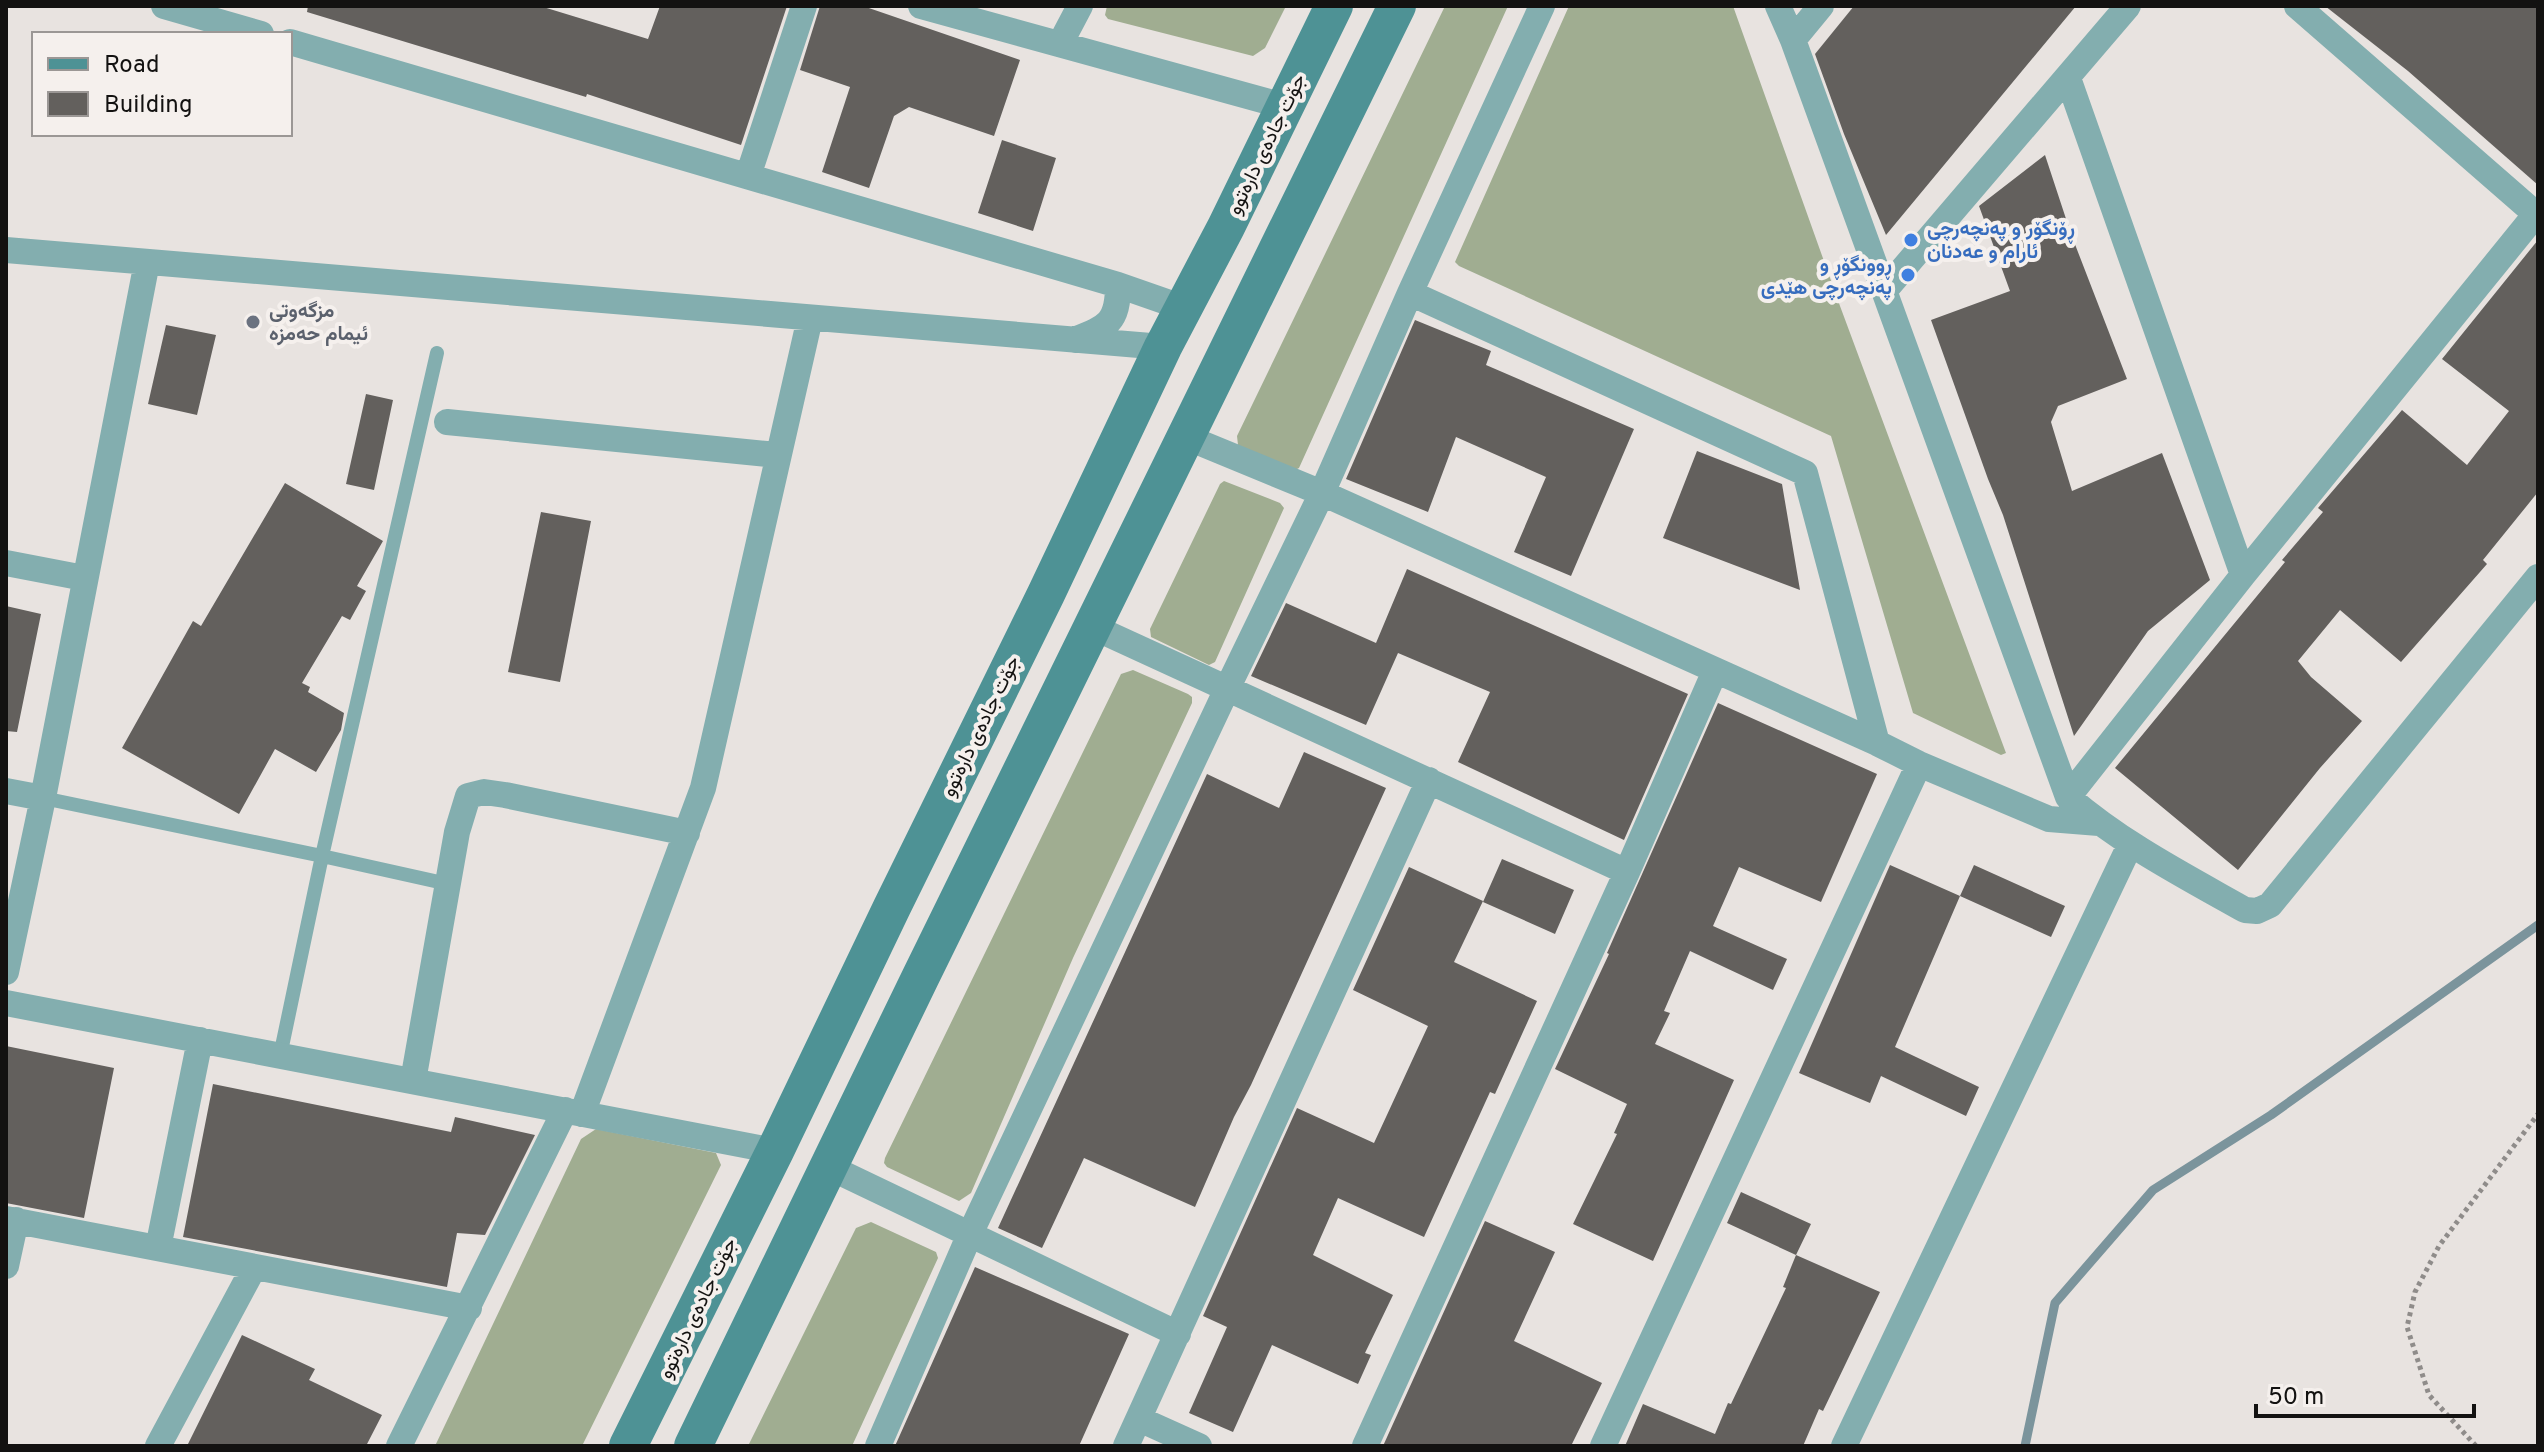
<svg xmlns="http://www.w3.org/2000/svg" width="2544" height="1452" viewBox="0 0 2544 1452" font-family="Overpass,Vazirmatn,sans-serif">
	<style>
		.forest { fill: #a0ad91 }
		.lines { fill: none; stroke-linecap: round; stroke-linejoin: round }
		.stream { stroke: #7b949c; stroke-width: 9 }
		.building { fill: #63605d }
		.path { stroke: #8f8c8a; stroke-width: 5; stroke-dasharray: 4 4; stroke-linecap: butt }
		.service { stroke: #83aeaf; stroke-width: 14 }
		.minor { stroke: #83aeaf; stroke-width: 26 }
		.secondary { stroke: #4e9295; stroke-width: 38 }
		.shop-dot { fill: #3f7fe0; stroke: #f5f0ed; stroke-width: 3 }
		.worship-dot { fill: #6b7280; stroke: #f5f0ed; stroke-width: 3 }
		.labels { text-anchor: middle; stroke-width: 8; stroke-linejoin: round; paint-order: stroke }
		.street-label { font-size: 20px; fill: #131211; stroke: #f5f0ed }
		.shop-label { font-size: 20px; font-weight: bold; fill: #366cbe; stroke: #f5f0ed; text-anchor: start }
		.worship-label { font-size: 20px; font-weight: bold; fill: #5b616d; stroke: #f5f0ed; text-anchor: start }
	</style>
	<rect width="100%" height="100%" fill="#e8e3e0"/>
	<path class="forest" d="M 1107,6 L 1286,6 L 1265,48 L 1253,56 L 1108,19 L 1105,15 Z
		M 1445,6 L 1508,6 L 1299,468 L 1295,470 L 1238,445 L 1237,436 Z
		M 1569,6 L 1733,6 L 1840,306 L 2006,753 L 2001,755 L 1913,713 L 1831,436 L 1459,266 L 1455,262 Z
		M 1224,481 L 1280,503 L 1284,508 L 1215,662 L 1209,665 L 1151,637 L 1150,629 L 1220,484 Z
		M 1133,670 L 1188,694 L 1192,697 L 1192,703 L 1073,958 L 971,1193 L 959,1201 L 887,1167 L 884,1163 L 885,1158 L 1121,674 Z
		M 596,1129 L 716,1153 L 721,1165 L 582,1446 L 435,1446 L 581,1139 Z
		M 871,1222 L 936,1252 L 938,1258 L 852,1446 L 748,1446 L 856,1228 Z"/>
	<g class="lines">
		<path class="stream" d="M 2025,1446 L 2055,1303 L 2153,1190 L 2271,1115 L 2538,925"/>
	</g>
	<path class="building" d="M 308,6 L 540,6 L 648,39 L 660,6 L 787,6 L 741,145 L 587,94 L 586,97 L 307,12 Z
		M 820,6 L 863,6 L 1020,60 L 994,136 L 909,107 L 894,116 L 869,188 L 822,172 L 850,87 L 800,70 Z
		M 1854,6 L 2076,6 L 1886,235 L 1844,134 L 1815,54 Z
		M 2325,6 L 2538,6 L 2538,185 L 2408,71 Z
		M 1002,140 L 1056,158 L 1033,231 L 978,213 Z
		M 2045,155 L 2071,234 L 2127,379 L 2058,406 L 2051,422 L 2072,491 L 2162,453 L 2210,580 L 2148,631 L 2074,736 L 2003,515 L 1988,479 L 1931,320 L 2010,291 L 1979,206 Z
		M 2538,240 L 2538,492 L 2483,560 L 2487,564 L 2401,662 L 2340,610 L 2298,661 L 2311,677 L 2362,721 L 2320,768 L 2238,870 L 2115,768 L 2285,562 L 2282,560 L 2323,512 L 2318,508 L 2402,410 L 2467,465 L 2509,411 L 2442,359 Z
		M 1415,320 L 1491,351 L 1486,365 L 1634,429 L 1571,576 L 1514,552 L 1546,477 L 1456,437 L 1428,512 L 1346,479 Z
		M 166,325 L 216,335 L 197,415 L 148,404 Z
		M 366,394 L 393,400 L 374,490 L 346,484 Z
		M 1697,451 L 1782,484 L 1800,590 L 1663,538 Z
		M 285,483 L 383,541 L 357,586 L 366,591 L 350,620 L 342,616 L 302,683 L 310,687 L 308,692 L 344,713 L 341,730 L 316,772 L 275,749 L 239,814 L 122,748 L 193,621 L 201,626 Z
		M 541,512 L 591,521 L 560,682 L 508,672 Z
		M 1407,569 L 1688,694 L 1624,840 L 1458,762 L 1490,692 L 1398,653 L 1366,725 L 1251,676 L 1286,603 L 1376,643 Z
		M 6,606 L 41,614 L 17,732 L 6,731 Z
		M 1718,703 L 1877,774 L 1821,902 L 1739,867 L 1713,926 L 1787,959 L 1773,990 L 1690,951 L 1664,1011 L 1670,1013 L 1655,1044 L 1734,1080 L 1653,1261 L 1573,1224 L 1617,1134 L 1614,1133 L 1627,1104 L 1555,1069 L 1609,954 L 1607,953 Z
		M 1304,752 L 1386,788 L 1251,1085 L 1234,1117 L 1195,1207 L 1084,1158 L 1042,1248 L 998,1228 L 1207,774 L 1279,808 Z
		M 1502,859 L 1574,890 L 1555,934 L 1483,902 Z
		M 1890,865 L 1960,896 L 1895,1047 L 1979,1087 L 1966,1116 L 1881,1076 L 1870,1103 L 1799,1073 Z
		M 1974,865 L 2065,906 L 2051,937 L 1960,896 Z
		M 1409,867 L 1483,901 L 1454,962 L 1537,1001 L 1495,1094 L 1490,1092 L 1424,1237 L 1338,1198 L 1313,1255 L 1393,1295 L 1365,1353 L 1371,1355 L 1358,1384 L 1272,1345 L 1233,1432 L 1189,1413 L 1227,1327 L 1203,1316 L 1297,1108 L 1374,1143 L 1428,1026 L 1353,990 Z
		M 6,1046 L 114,1068 L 84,1218 L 6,1203 Z
		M 213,1084 L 451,1132 L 455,1117 L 535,1135 L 485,1235 L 457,1233 L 447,1287 L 183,1237 Z
		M 1741,1192 L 1811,1224 L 1796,1255 L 1727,1223 Z
		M 1485,1221 L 1555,1252 L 1514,1341 L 1602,1383 L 1571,1446 L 1383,1446 Z
		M 1796,1255 L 1880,1292 L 1823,1411 L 1819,1409 L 1803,1446 L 1625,1446 L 1643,1404 L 1715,1434 L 1728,1403 L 1731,1404 L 1786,1288 L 1783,1287 Z
		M 975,1267 L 1129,1334 L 1079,1446 L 895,1446 Z
		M 242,1335 L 315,1369 L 309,1380 L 382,1415 L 366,1446 L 187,1446 Z"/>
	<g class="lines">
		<path class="path" d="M 2476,1446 L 2429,1395 L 2407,1327 L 2415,1292 L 2439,1246 L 2538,1114"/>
		<path class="service" d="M 43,798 L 322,856 L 448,884
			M 280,1056 L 322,856 L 437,353"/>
		<path class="minor" d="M 164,6 L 261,34
			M 921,6 L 1284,106
			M 1778,6 L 1793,40 L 2068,797 C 2121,843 2183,875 2245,910 L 2257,911 L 2270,905 L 2538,577
			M 2297,6 L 2538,216
			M 1793,40 L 1821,6
			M 290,42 L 1118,285 L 1184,308
			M 1060,44 L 1080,6
			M 2068,78 L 2243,575
			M 748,176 L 804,6
			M 6,250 L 1163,347
			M 1885,290 L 2128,6
			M 1410,293 L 1805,473 L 1877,743
			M 1074,340 C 1107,327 1118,323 1118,285
			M 447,422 L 777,455
			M 1186,437 L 1322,493 L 1877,743 L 1919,764 L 2049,819 L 2099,823
			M 6,563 L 84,578
			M 1093,627 L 1627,872
			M 6,791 L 43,798
			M 2068,797 L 2243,575 L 2536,214
			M 6,972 L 43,798 L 147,262
			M 6,1003 L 775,1151
			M 413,1081 L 457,832 L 468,796 L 484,792 L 505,795 L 687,833
			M 582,1114 L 703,788 L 810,318
			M 829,1167 L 1178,1334
			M 6,1219 L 469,1308
			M 158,1248 L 200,1040
			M 6,1266 L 16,1220
			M 1139,1419 L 1199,1446
			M 158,1446 L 254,1267
			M 399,1446 L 565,1110
			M 878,1446 L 970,1234 L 1227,689 L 1322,493 L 1410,293 L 1542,6
			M 1126,1446 L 1429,780
			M 1365,1446 L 1627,872 L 1715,671
			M 1603,1446 L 1919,764
			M 1844,1446 L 2130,845"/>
		<path class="secondary" d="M 628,1446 L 775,1151 L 892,907 L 1046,594 L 1163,347 L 1226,227 L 1334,6
			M 693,1446 L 921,976 L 1397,6"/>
	</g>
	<g class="shop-dot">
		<circle cx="1911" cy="240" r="8"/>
		<circle cx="1908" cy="275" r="8"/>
	</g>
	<circle class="worship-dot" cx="253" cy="322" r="8"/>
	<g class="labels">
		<g class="street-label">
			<text transform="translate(1266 144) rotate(-64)" y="7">جۆت جادەی دارەتوو</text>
			<text transform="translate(980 726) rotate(-64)" y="7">جۆت جادەی دارەتوو</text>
			<text transform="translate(697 1308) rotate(-64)" y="7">جۆت جادەی دارەتوو</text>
		</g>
		<g class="shop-label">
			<text x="1927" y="235">ڕۆنگۆڕ و پەنچەرچی<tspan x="1927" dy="23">ئارام و عەدنان</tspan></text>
			<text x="1892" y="271" text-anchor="end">ڕوونگۆڕ و<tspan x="1892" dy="23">پەنچەرچی هێدی</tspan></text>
		</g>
		<g class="worship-label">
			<text x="269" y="317">مزگەوتی<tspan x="269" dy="23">ئیمام حەمزە</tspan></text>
		</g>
	</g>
	<rect width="2544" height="1452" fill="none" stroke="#131211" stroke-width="16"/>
	<rect x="32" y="32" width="260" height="104" fill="#f5f0ed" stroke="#9b9795" stroke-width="2"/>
	<rect x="48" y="58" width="40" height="12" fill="#4e9295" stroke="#9b9795" stroke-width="2"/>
	<text x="104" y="72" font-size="24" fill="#131211">Road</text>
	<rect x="48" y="92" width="40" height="24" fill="#63605d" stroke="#9b9795" stroke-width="2"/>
	<text x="104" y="112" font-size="24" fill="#131211">Building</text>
	<path d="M2256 1404v12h218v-12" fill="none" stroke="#131211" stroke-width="4"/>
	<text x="2268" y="1404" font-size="24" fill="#131211" stroke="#f5f0ed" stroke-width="6" paint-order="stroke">50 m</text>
</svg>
